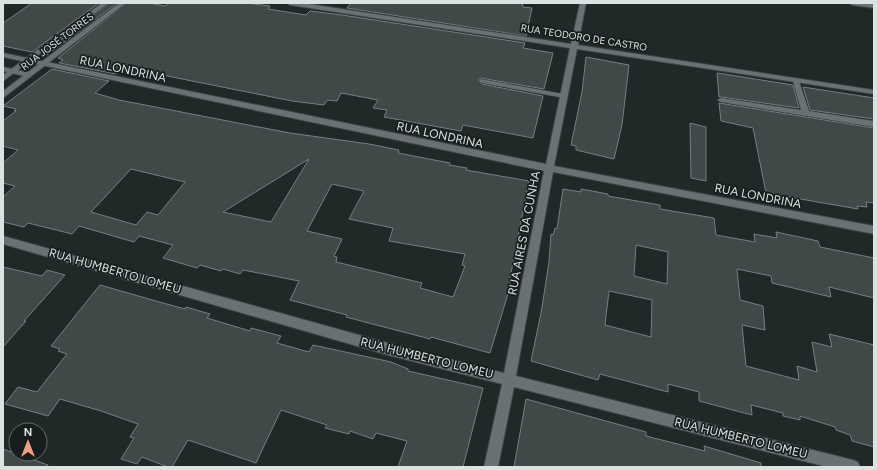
<svg xmlns="http://www.w3.org/2000/svg" width="877" height="470" viewBox="0 0 877 470" font-family="Figtree,sans-serif">
	<style>
		.building { fill: #404848; stroke: #767f7f; fill-rule: evenodd }
		.lines { fill: none; stroke-linecap: round; stroke-linejoin: round }
		.lane-casing { stroke: #3c4242; stroke-width: 1 }
		.street-casing { stroke: #3c4242; stroke-width: 2 }
		.secondary-casing { stroke: #3c4242; stroke-width: 2 }
		.lane { fill: #697272; fill-rule: evenodd }
		.street { fill: #697272; fill-rule: evenodd }
		.secondary { fill: #697272; fill-rule: evenodd }
		.labels { text-anchor: middle; stroke-width: 3.5; stroke-linejoin: round; paint-order: stroke }
		.far-street-label { font-size: 10px; fill: #dce1e1; stroke: #161e1e }
		.street-label { font-size: 12px; fill: #dce1e1; stroke: #161e1e }
	</style>
	<rect width="100%" height="100%" fill="#202828"/>
	<path class="building" d="M 32,3 L 99,3 L 32,52 L 3,46 L 3,23 Z
		M 110,3 L 117,3 L 47,55 L 42,54 Z
		M 127,3 L 149,3 L 165,6 L 169,3 L 246,3 L 270,6 L 268,9 L 306,15 L 310,11 L 342,15 L 525,43 L 523,48 L 553,53 L 544,89 L 480,78 L 478,80 L 482,84 L 543,96 L 533,138 L 463,125 L 461,131 L 384,117 L 387,110 L 373,108 L 378,100 L 341,93 L 337,101 L 327,100 L 324,105 L 292,101 L 162,75 L 160,77 L 121,70 L 116,74 L 59,63 L 63,60 L 58,58 Z
		M 351,3 L 522,3 L 523,7 L 532,8 L 526,36 L 347,8 Z
		M 586,57 L 629,65 L 622,125 L 614,159 L 576,150 L 576,146 L 571,145 L 582,92 Z
		M 52,69 L 109,81 L 95,93 L 119,100 L 290,133 L 369,144 L 399,150 L 398,153 L 450,163 L 449,165 L 467,168 L 466,170 L 529,181 L 509,283 L 511,284 L 490,353 L 431,337 L 430,339 L 365,322 L 346,317 L 347,315 L 290,300 L 299,281 L 243,270 L 240,274 L 223,269 L 221,271 L 200,265 L 197,268 L 163,258 L 173,245 L 139,236 L 134,242 L 79,226 L 72,234 L 28,223 L 24,227 L 3,222 L 3,197 L 15,186 L 3,183 L 3,163 L 18,150 L 3,146 L 3,121 L 16,111 L 14,111 L 16,109 L 3,106 ZM 309,159 L 271,222 L 223,212 ZM 131,169 L 185,182 L 158,215 L 147,212 L 136,225 L 91,212 ZM 332,184 L 364,191 L 349,219 L 393,228 L 389,241 L 465,254 L 462,265 L 465,266 L 453,297 L 420,288 L 422,283 L 336,262 L 337,257 L 334,256 L 342,239 L 307,231 Z
		M 717,73 L 793,85 L 799,108 L 721,97 L 719,97 Z
		M 803,87 L 874,98 L 874,119 L 810,110 Z
		M 719,103 L 874,128 L 874,203 L 866,202 L 867,207 L 857,206 L 858,209 L 766,193 L 753,128 L 721,121 Z
		M 690,123 L 706,127 L 706,181 L 691,178 Z
		M 563,189 L 581,192 L 581,189 L 608,194 L 608,196 L 660,205 L 660,209 L 714,218 L 716,235 L 755,242 L 754,234 L 777,238 L 776,232 L 818,241 L 820,247 L 874,258 L 874,298 L 829,287 L 831,297 L 772,283 L 771,276 L 737,269 L 740,300 L 763,306 L 765,330 L 742,325 L 746,366 L 799,380 L 797,366 L 817,372 L 812,342 L 832,347 L 829,334 L 874,345 L 874,447 L 852,441 L 850,435 L 836,430 L 835,427 L 800,416 L 800,420 L 783,416 L 783,413 L 751,405 L 752,415 L 699,401 L 699,392 L 668,384 L 668,392 L 600,374 L 598,380 L 531,361 L 541,313 L 549,262 L 551,234 L 553,235 L 555,228 L 557,229 ZM 636,245 L 668,252 L 667,284 L 634,276 ZM 609,291 L 652,300 L 651,337 L 605,325 Z
		M 3,267 L 42,276 L 47,270 L 65,275 L 24,321 L 26,321 L 3,347 Z
		M 100,285 L 163,303 L 185,309 L 186,307 L 210,314 L 207,318 L 250,331 L 251,328 L 281,336 L 277,343 L 309,352 L 313,345 L 391,362 L 408,369 L 408,371 L 483,388 L 463,467 L 398,467 L 407,441 L 376,433 L 373,439 L 350,431 L 349,434 L 325,428 L 327,425 L 281,410 L 256,463 L 188,440 L 172,467 L 168,467 L 142,457 L 137,464 L 121,459 L 134,438 L 130,437 L 138,424 L 101,411 L 60,399 L 48,416 L 5,404 L 18,387 L 37,392 L 67,354 L 58,351 L 60,349 L 51,346 Z
		M 526,399 L 646,432 L 646,436 L 705,451 L 704,446 L 761,463 L 761,467 L 514,467 Z
		M 3,449 L 48,465 L 47,467 L 3,467 Z"/>
	<g class="lines">
		<g class="lane-casing">
			<path id="lane" d="M 480,79 L 564,94 L 568,96 L 564,98 L 482,83 L 479,81 Z
				M 794,79 L 798,79 L 799,81 L 809,111 L 874,121 L 874,127 L 721,102 L 717,100 L 721,98 L 801,110 L 793,81 Z"/>
		</g>
		<g class="street-casing">
			<path id="street" d="M 287,3 L 303,3 L 571,44 L 580,3 L 586,3 L 578,45 L 874,90 L 874,94 L 577,49 L 554,166 L 874,226 L 874,234 L 553,172 L 516,376 L 853,460 L 858,462 L 860,467 L 827,467 L 514,387 L 498,467 L 484,467 L 502,384 L 388,355 L 3,244 L 3,236 L 388,343 L 504,373 L 544,171 L 3,57 L 3,53 L 546,164 L 570,48 L 290,5 Z
				M 849,3 L 874,4 L 874,8 L 852,5 Z
				M 3,67 L 31,73 L 32,75 L 28,77 L 3,71 Z"/>
		</g>
		<g class="secondary-casing">
			<path id="secondary" d="M 102,3 L 109,3 L 3,81 L 3,75 Z
				M 119,3 L 126,3 L 3,98 L 3,91 Z"/>
		</g>
		<use href="#lane" class="lane"/>
		<use href="#street" class="street"/>
		<use href="#secondary" class="secondary"/>
	</g>
	<g class="labels">
		<g class="far-street-label">
			<text transform="translate(584 37) rotate(9)" y="4">RUA TEODORO DE CASTRO</text>
			<text transform="translate(57 41) rotate(-37)" y="4">RUA JOSÉ TORRES</text>
		</g>
		<g class="street-label">
			<text transform="translate(123 69) rotate(12)" y="4">RUA LONDRINA</text>
			<text transform="translate(440 135) rotate(12)" y="4">RUA LONDRINA</text>
			<text transform="translate(758 196) rotate(11)" y="4">RUA LONDRINA</text>
			<text transform="translate(524 233) rotate(-79)" y="4">RUA AIRES DA CUNHA</text>
			<text transform="translate(115 271) rotate(16)" y="4">RUA HUMBERTO LOMEU</text>
			<text transform="translate(427 358) rotate(14)" y="4">RUA HUMBERTO LOMEU</text>
			<text transform="translate(741 438) rotate(14)" y="4">RUA HUMBERTO LOMEU</text>
		</g>
	</g>
	<rect width="877" height="470" fill="none" stroke="#dce1e1" stroke-width="8"/>
	<g transform="translate(28 442)"><circle r="19" fill="#161e1e" stroke="#656c6c"/>
	<path d="M0-3L7 15L0 10L-7 15Z" fill="#f1a17d"/>
	<text y="-6" font-size="11" font-weight="bold" text-anchor="middle" fill="#dce1e1">N</text>
	</g>
</svg>
